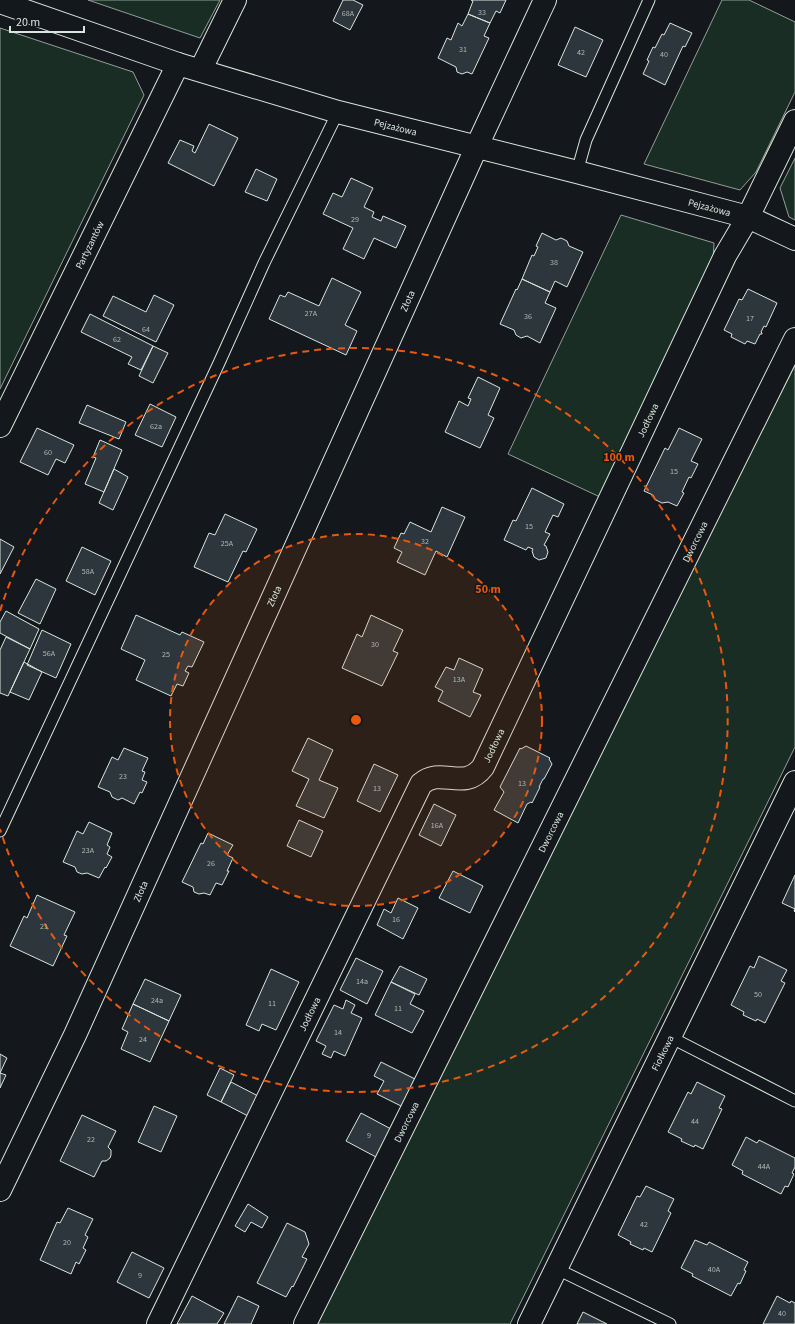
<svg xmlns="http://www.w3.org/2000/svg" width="795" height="1324" viewBox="0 0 795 1324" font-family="'Source Sans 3',sans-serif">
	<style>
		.green { fill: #1a2d24; stroke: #939e99 }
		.building { fill: #2c363c; stroke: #d8e6dc }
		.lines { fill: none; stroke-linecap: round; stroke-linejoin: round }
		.lane-casing { stroke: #d8e6dc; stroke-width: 13 }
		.street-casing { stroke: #d8e6dc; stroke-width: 24 }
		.lane { stroke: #14181c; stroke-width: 11 }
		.street { stroke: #14181c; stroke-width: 22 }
		.ring { fill: none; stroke: #e8590c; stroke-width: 2; stroke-dasharray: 7 5 }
		.labels { text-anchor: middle; stroke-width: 3; stroke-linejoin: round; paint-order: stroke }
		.number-label { font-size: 8px; fill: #adbab4 }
		.street-label { font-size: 10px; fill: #d8e6dc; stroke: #14181c }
		.centre { fill: #e8590c; stroke: #14181c; stroke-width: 2 }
		.ring-label { font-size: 12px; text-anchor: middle; font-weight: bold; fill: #e8590c; stroke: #14181c; stroke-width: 3; stroke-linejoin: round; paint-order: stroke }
	</style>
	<rect width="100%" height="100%" fill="#14181c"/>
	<path class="green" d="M 88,0 L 220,0 L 200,38 Z
		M 722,0 L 749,0 L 795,22 L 795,92 L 756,172 L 740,190 L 644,164 Z
		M 0,28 L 133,72 L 144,95 L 0,389 Z
		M 795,158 L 795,220 L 789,217 L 780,188 Z
		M 621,215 L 714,243 L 713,262 L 600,497 L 508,454 Z
		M 795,365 L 795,747 L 510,1324 L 311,1324 L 495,956 Z"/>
	<path class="building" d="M 343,0 L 353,0 L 363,5 L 350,30 L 333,21 Z
		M 471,0 L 506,0 L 500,13 L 496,11 L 490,23 L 468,14 L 473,1 Z
		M 468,14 L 490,23 L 484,36 L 489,38 L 472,74 L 467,72 L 462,74 L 457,72 L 456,67 L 438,58 L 447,38 L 451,40 L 458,23 L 462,26 Z
		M 670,23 L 692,33 L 685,47 L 683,46 L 665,85 L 643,74 L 649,61 L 647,60 L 653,47 L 655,48 L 662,34 L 664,35 Z
		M 575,27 L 603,40 L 586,77 L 558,65 Z
		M 209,124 L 238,138 L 214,186 L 168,163 L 180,140 L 194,146 L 192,151 L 195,153 Z
		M 256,169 L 277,179 L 267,201 L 245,192 Z
		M 351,178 L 373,188 L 364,207 L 374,212 L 372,217 L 381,221 L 383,216 L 406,226 L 396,248 L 374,238 L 364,259 L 343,249 L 353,228 L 323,214 L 333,193 L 342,197 Z
		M 542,233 L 556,240 L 561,238 L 567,241 L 569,246 L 583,252 L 567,287 L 555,281 L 550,292 L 522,279 L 532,255 L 534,256 L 538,247 L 536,246 Z
		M 332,278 L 361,292 L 345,325 L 357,331 L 346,355 L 269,319 L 280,295 L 285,297 L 288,292 L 319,306 Z
		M 522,279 L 550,292 L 545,303 L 556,308 L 540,343 L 527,336 L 521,338 L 516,335 L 514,330 L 500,324 L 516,289 L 517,290 Z
		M 748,289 L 777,303 L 766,327 L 764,326 L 761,332 L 762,333 L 762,334 L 760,334 L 755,344 L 747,341 L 745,344 L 731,337 L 732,334 L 724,330 L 739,299 L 742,300 Z
		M 154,295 L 174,305 L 156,342 L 103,316 L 113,296 L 146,312 Z
		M 90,314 L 153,346 L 141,370 L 128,364 L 132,357 L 81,332 Z
		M 153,346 L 168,353 L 153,383 L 139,376 Z
		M 478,377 L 500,388 L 488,415 L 494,418 L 480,448 L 445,432 L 459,401 L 468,406 L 471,399 L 468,398 Z
		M 150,404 L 176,417 L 162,447 L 135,435 Z
		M 87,405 L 126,422 L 119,439 L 79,423 Z
		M 37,428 L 74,445 L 65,463 L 56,459 L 48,475 L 20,462 Z
		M 679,428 L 702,439 L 691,461 L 698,464 L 691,478 L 689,477 L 682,492 L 684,493 L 677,506 L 668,502 L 662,503 L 656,500 L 653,495 L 644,491 L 665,448 L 668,450 Z
		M 100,440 L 122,450 L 104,492 L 85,484 L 96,458 L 93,457 Z
		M 114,469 L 128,477 L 113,510 L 99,503 Z
		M 532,488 L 564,504 L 558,517 L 553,515 L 545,532 L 550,534 L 544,545 L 546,546 L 548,552 L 546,558 L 539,560 L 534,557 L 532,551 L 533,549 L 528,547 L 526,550 L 504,540 L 513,520 L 516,521 Z
		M 442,507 L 465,517 L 447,557 L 436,551 L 425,575 L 397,562 L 402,552 L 394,548 L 401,533 L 404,534 L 410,522 L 431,532 Z
		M 225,514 L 257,529 L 246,552 L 243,551 L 228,582 L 194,567 L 209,533 L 215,535 Z
		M 0,539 L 14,547 L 0,574 Z
		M 82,547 L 111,561 L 95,595 L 66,581 Z
		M 36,579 L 56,589 L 40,624 L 18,613 Z
		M 6,611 L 39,629 L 30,649 L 0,633 L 0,622 Z
		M 136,615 L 180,635 L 182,632 L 204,642 L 192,667 L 188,666 L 185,671 L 189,673 L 183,686 L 177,684 L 171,696 L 136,680 L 145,660 L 121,649 Z
		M 371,615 L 403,630 L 393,651 L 398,653 L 382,686 L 342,668 L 357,634 L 362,637 Z
		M 42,630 L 71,644 L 56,678 L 27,665 Z
		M 6,637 L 30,649 L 8,696 L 0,693 L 0,650 Z
		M 459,658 L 483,669 L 473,692 L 481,695 L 470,717 L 438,701 L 443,691 L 435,687 L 446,667 L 454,670 Z
		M 24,662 L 42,672 L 29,700 L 10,692 Z
		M 308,738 L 333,750 L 319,780 L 338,788 L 324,818 L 296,806 L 309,779 L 292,771 Z
		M 526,746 L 550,758 L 549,759 L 552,764 L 544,779 L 543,779 L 539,787 L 540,787 L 532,803 L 531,802 L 527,804 L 518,823 L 494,810 L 504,792 L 500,787 L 520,748 L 521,749 Z
		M 124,748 L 148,758 L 142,771 L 145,772 L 142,780 L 147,782 L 142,793 L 140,792 L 134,804 L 122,798 L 118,800 L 112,797 L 110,792 L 98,787 L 112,757 L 118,760 Z
		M 374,764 L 398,775 L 380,812 L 357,801 Z
		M 434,804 L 456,815 L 441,846 L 419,835 Z
		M 299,820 L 323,831 L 311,857 L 287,846 Z
		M 89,822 L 112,833 L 107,845 L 110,847 L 107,854 L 112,857 L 106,868 L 105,867 L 99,878 L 87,873 L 82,874 L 77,872 L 75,867 L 63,862 L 77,831 L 83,834 Z
		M 208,833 L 233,845 L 227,855 L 233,858 L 227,871 L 229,871 L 222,885 L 216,883 L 210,895 L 204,893 L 199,894 L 194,892 L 193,887 L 182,882 L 201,843 L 203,844 Z
		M 453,871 L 483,886 L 470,913 L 439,898 Z
		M 795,875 L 795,912 L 794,911 L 795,909 L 782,903 Z
		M 37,895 L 75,912 L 64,935 L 67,936 L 53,966 L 10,946 L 24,916 L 27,918 Z
		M 398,898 L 418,908 L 403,939 L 377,925 L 384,909 L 391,913 Z
		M 759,956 L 787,970 L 781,981 L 785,983 L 765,1023 L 757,1019 L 756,1021 L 743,1015 L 744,1012 L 731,1005 L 750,966 L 754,968 Z
		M 356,958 L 383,971 L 367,1004 L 340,990 Z
		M 400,966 L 427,979 L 419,995 L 391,982 Z
		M 271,969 L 299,982 L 276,1030 L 262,1024 L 259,1031 L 246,1025 Z
		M 145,979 L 181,995 L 169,1021 L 133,1004 Z
		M 391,982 L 415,994 L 410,1004 L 424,1011 L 412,1033 L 375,1015 Z
		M 346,1000 L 355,1005 L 351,1013 L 362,1018 L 345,1056 L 334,1051 L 331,1058 L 322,1054 L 326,1046 L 316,1041 L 334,1005 L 343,1009 Z
		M 133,1004 L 169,1021 L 150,1062 L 121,1049 L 128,1032 L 122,1029 Z
		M 0,1054 L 7,1058 L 0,1073 L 6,1075 L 0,1088 Z
		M 381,1062 L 421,1082 L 407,1109 L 377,1094 L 384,1081 L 374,1076 Z
		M 220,1068 L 234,1075 L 221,1102 L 207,1095 Z
		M 231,1082 L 258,1096 L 248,1116 L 221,1102 Z
		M 697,1082 L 725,1096 L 719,1108 L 722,1109 L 703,1149 L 695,1145 L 694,1147 L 681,1141 L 682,1139 L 668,1132 L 688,1092 L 691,1094 Z
		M 154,1106 L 177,1116 L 161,1152 L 138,1142 Z
		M 361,1113 L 391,1129 L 376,1157 L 346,1141 Z
		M 82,1115 L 116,1131 L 108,1147 L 111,1150 L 111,1155 L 110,1158 L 106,1161 L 102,1161 L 94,1177 L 60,1161 Z
		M 746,1137 L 757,1143 L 759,1140 L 795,1158 L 795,1167 L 792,1173 L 794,1174 L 788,1187 L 785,1186 L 781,1194 L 742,1174 L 743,1171 L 732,1165 Z
		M 646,1186 L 674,1199 L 668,1211 L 671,1213 L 652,1252 L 644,1248 L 643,1250 L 630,1244 L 631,1242 L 618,1235 L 637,1196 L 640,1197 Z
		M 248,1204 L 268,1217 L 262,1228 L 251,1222 L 245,1232 L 235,1226 Z
		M 68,1208 L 93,1219 L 85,1235 L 88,1237 L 83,1248 L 86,1250 L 79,1264 L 76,1262 L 71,1274 L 40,1260 L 57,1222 L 60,1223 Z
		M 287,1223 L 305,1232 L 309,1244 L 302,1257 L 307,1259 L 293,1287 L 292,1286 L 286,1297 L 257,1283 Z
		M 695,1240 L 707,1245 L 709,1242 L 748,1262 L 744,1270 L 746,1271 L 740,1284 L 738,1283 L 731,1296 L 692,1276 L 693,1274 L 681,1268 Z
		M 132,1252 L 164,1268 L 149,1298 L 117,1282 Z
		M 192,1296 L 224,1313 L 217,1324 L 177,1324 Z
		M 238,1296 L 259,1306 L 251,1324 L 224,1324 Z
		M 777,1296 L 790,1303 L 791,1301 L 795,1303 L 795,1324 L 763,1324 Z
		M 583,1312 L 607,1324 L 577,1324 Z"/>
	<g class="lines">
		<g class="lane-casing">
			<path id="lane" d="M 577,172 L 586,140 L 649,0
				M 0,831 L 219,363 L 264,263 L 338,112
				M 670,1037 L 795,1101
				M 557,1269 L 670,1324"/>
		</g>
		<g class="street-casing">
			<g id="street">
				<path id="s1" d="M 0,2 L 178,64 L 338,112 L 577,172 L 748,217 L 795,239"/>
				<path d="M 201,69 L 235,0"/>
				<path id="s2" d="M 0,426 L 178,64"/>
				<path id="s3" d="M 0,1190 L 75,1035 L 477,146 L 545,0"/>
				<path id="s4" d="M 158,1324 L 421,784 C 441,766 464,792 483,767 L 725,256 L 748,217 L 795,121"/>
				<path id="s5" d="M 305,1324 C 469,996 632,667 795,339"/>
				<path id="s6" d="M 529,1324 L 795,782"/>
			</g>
		</g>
		<use href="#lane" class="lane"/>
		<use href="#street" class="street"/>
	</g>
	<circle cx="356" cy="720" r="186" fill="#e8590c" fill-opacity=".12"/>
	<g class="ring">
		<circle cx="356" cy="720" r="186"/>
		<path d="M0 611A372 372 0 1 1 0 829"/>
	</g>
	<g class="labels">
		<g class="number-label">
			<text x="482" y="15">33</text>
			<text x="348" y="16">68A</text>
			<text x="463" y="52">31</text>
			<text x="581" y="55">42</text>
			<text x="664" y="57">40</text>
			<text x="355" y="222">29</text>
			<text x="554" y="265">38</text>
			<text x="311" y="316">27A</text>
			<text x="528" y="319">36</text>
			<text x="750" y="321">17</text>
			<text x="146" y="332">64</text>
			<text x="117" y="342">62</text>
			<text x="156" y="429">62a</text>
			<text x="48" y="455">60</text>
			<text x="674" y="474">15</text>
			<text x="529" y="529">15</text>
			<text x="425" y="544">32</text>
			<text x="227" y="546">25A</text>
			<text x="88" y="574">58A</text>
			<text x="375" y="647">30</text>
			<text x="49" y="656">56A</text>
			<text x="166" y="657">25</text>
			<text x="459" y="682">13A</text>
			<text x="123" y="779">23</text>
			<text x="522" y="786">13</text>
			<text x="377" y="791">13</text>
			<text x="437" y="828">16A</text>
			<text x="88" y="853">23A</text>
			<text x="211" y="866">26</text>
			<text x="396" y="922">16</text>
			<text x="44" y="929">21</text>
			<text x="362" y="984">14a</text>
			<text x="758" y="997">50</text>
			<text x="157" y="1003">24a</text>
			<text x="272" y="1006">11</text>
			<text x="398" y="1011">11</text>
			<text x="338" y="1035">14</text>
			<text x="143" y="1042">24</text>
			<text x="695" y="1124">44</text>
			<text x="369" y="1138">9</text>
			<text x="91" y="1142">22</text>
			<text x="764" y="1169">44A</text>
			<text x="644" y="1227">42</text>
			<text x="67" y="1245">20</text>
			<text x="714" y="1272">40A</text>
			<text x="140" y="1278">9</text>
			<text x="782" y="1316">40</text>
		</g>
		<g class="street-label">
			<text dy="4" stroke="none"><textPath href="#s1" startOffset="415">Pejzażowa</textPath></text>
			<text dy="4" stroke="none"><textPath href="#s1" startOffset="739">Pejzażowa</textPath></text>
			<text dy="4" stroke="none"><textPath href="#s2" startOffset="202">Partyzantów</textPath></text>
			<text dy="4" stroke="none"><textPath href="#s3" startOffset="978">Złota</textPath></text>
			<text dy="4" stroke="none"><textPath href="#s4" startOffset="1052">Jodłowa</textPath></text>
			<text dy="4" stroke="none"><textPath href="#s5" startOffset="874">Dworcowa</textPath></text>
			<text dy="4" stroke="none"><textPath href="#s3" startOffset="654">Złota</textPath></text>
			<text dy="4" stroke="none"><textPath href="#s4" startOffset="692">Jodłowa</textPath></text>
			<text dy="4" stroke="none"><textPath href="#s5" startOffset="550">Dworcowa</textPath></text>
			<text dy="4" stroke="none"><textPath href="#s3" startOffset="330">Złota</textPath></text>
			<text dy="4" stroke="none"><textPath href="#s4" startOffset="345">Jodłowa</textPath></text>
			<text dy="4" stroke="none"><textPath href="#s6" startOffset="302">Fiołkowa</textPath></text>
			<text dy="4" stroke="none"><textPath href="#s5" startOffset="226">Dworcowa</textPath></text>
		</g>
	</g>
	<circle cx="356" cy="720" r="6" class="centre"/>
	<g class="ring-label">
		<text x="619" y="461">100 m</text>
		<text x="488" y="593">50 m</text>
	</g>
	<path d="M10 26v6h74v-6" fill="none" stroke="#d8e6dc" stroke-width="2"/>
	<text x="16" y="26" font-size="12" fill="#d8e6dc" stroke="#14181c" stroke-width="3" paint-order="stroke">20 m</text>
</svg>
